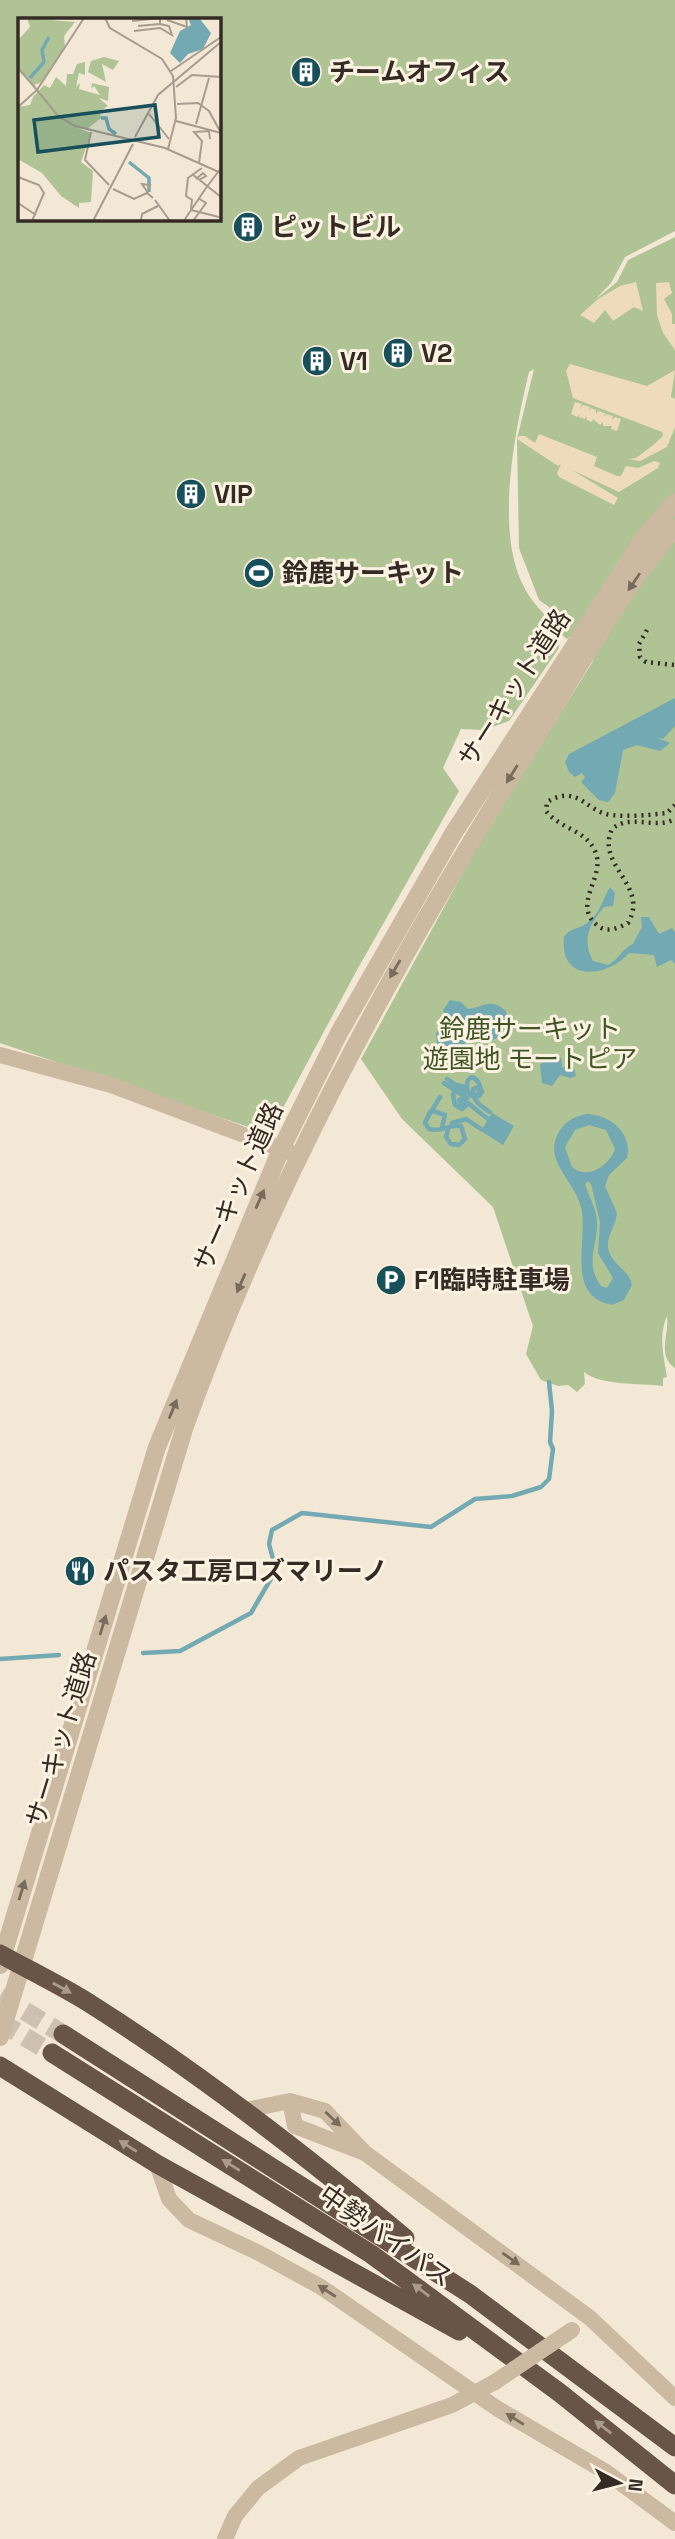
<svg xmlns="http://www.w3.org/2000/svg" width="675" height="2539" viewBox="0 0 675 2539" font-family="'Space Grotesk','Noto Sans JP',sans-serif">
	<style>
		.green { fill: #afc394; fill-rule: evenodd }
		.plaza { fill: #eddbbb }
		.water { fill: #72a9b2; fill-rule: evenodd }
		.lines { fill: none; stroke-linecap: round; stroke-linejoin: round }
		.stream { stroke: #72a9b2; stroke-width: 4.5 }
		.trunk-tunnel { stroke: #cdc2b2; stroke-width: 19; stroke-dasharray: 19 10; stroke-linecap: butt }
		.minor { stroke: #ccb9a1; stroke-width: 16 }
		.tertiary { stroke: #ccb9a1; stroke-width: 18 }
		.trunk { stroke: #685547; stroke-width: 19 }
		.rail { stroke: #352b24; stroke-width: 4.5; stroke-dasharray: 2 5; stroke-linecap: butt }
		.minor-bridge { stroke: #ccb9a1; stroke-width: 16 }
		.oneway { fill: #796b5c }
		.oneway2 { fill: #aa9c8d }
		.labels { text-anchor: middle; stroke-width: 6; stroke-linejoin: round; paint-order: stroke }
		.poi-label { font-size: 26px; font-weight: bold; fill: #352b24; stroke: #fbf2e2; text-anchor: start }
		.street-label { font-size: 26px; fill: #352b24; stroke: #fbf2e2 }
		.park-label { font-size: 26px; fill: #3f5526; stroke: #fbf2e2 }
		.inset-river { fill: none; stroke: #72a9b2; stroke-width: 3.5 }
		.inset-road { fill: none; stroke: #a79c8e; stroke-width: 2 }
		.view { fill: #174f5a; fill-opacity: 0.15; stroke: #174f5a; stroke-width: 3.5 }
		.inset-edge { fill: none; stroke: #352b24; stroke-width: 3.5 }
	</style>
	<rect width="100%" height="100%" fill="#f3e8d5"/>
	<path class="green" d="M 0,0 L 675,0 L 675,231 L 625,257 L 611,283 L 595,300 L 617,282 L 628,260 L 675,237 L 675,1368 C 656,1355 670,1334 667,1316 C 658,1335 664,1358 667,1377 L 663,1378 L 663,1386 C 641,1383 601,1386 584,1372 L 585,1384 L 577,1392 L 568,1385 L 558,1386 L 541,1380 L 526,1354 L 533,1326 L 493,1207 L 402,1119 L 361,1059 L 472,856 L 593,661 L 575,633 L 567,639 L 558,632 L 559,648 L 509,721 L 484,730 L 461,729 L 443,768 L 459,791 L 358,968 L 269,1134 L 0,1043 ZM 19,19 L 219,19 L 219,219 L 19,219 ZM 534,369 L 517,439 L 519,548 L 539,600 L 563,617 L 556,628 C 545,614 531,602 523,585 C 495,530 515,430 529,372 Z"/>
	<path class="plaza" d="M 636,282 L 643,311 L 634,307 L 613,321 L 605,310 L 594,323 L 580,315 L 598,299 L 620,286 Z
		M 669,282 L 672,293 L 664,299 L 672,314 L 672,324 L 675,324 L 675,350 L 663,333 L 657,315 L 656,283 Z
		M 570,364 L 647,386 L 675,370 L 671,397 L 675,399 L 675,427 L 667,447 L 640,461 L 628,459 L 636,458 L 652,446 L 663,436 L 662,432 L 573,398 L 566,371 Z
		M 575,402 L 582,404 L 580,409 L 583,405 L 590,407 L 589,412 L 591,408 L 596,410 L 596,414 L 598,411 L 605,413 L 604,417 L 606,414 L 613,416 L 612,420 L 615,417 L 621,419 L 617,431 L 611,429 L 612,426 L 603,426 L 603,422 L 600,425 L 593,419 L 592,422 L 587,420 L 586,416 L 585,419 L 579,417 L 580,414 L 577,417 L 571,414 Z
		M 539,434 L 597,457 L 594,466 L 617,476 L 621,476 L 626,466 L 638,468 L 654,461 L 660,463 L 658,468 L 619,492 L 572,470 L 618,498 L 614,505 L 559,477 L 557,473 L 561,464 L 558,466 L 517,439 L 519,436 L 525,436 L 535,443 Z"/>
	<path class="water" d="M 675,698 L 675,726 L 663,739 L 657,738 L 670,743 L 660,751 L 637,745 L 623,750 L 615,793 L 608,802 L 599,800 L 581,782 L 585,777 L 582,773 L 575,777 L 569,772 L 565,762 L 569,754 Z
		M 610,887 L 615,893 L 613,906 L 604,907 C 590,924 581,938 593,961 L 608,965 C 619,959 623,948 633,944 L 642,927 L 641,917 L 649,917 L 659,934 L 672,928 L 675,932 L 675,964 L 671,960 L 657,967 L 654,955 L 629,953 C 606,979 559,982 564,937 C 570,928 576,930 584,925 C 600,916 602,900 610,887 Z
		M 450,1000 L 461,1002 L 468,1009 C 484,1007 490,997 506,1011 C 508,1025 505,1035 491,1041 C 474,1037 470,1035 459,1051 L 441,1052 L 437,1047 L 436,1033 L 447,1022 L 443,1010 Z
		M 551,1054 L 561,1058 L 562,1067 L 574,1068 L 576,1076 L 571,1078 L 560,1075 L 552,1086 L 542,1083 L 540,1065 Z
		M 492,1113 L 514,1126 L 503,1145 L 481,1131 Z
		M 587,1114 C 610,1115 633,1133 627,1158 L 609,1175 L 605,1186 L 617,1213 C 616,1226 607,1234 608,1247 C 610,1265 629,1268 632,1285 L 624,1300 L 612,1305 C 564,1296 589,1239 581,1207 C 574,1179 541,1160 560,1130 C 567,1120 576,1116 587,1114 ZM 589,1125 L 606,1130 L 615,1149 C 610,1165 587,1181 572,1167 L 565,1147 L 575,1130 ZM 588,1181 L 591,1184 L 600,1222 L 598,1253 L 613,1278 L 607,1288 L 601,1286 C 584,1263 598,1246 597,1221 C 596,1207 589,1197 585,1184 Z"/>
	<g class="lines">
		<path class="stream" d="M 447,1079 C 456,1085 465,1093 476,1096 L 481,1090 C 480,1085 478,1079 472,1077 L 468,1080 C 465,1089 469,1099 479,1096 L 482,1092 L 480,1087 L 473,1089 C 472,1101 481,1106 490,1112
			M 444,1083 L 467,1098
			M 463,1099 L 459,1100 L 461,1106 L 465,1104 L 464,1087 L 457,1085 L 453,1095 L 455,1105 L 462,1109 L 468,1104
			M 468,1103 L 488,1119
			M 433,1111 L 445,1115 L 442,1127
			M 430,1112 L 425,1123 L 429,1129 C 441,1133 449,1124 461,1126 L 465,1139 L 459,1145 L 451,1144 L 446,1137 L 448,1129
			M 429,1115 L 440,1097
			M 452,1123 L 466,1119 L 481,1129
			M 143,1653 L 180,1651 L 251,1613 L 276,1570 L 269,1544 L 272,1530 L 302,1513 L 431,1527 L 475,1499 L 512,1496 L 541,1487 L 549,1479 L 553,1449 L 550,1442 L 552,1411 L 549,1382
			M 0,1659 L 59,1655"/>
		<path class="trunk-tunnel" d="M 0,1996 L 63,2034
			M 0,2022 L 52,2053"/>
		<path class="minor" d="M 0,1055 L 111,1085 L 300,1156
			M 290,2101 L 295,2126 L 365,2153
			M 246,2110 L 290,2101 L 325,2111 L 365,2153 L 590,2318 L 675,2398
			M 157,2164 L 169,2199 L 189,2220 L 259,2253 L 321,2287 L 498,2409 L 606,2472 L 675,2523
			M 225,2539 L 235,2516 L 258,2488 L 299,2458 L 452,2405 L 495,2382"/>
		<path class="tertiary" d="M 0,1965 L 157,1447 L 281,1149 L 339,1033 L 453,834 L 644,538 L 675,502
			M 0,2037 L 185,1426 C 273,1183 392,966 529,748 C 575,674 618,593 675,528"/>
		<path class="trunk" d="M 0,1954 C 29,1970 60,1985 89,2003 C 200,2073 304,2154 405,2238
			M 63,2034 L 470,2294 L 675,2447
			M 52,2053 L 371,2254 L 560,2393 L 675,2485
			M 0,2066 L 157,2164 L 459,2331"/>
		<path class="rail" d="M 647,630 L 639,644 L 640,657 L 646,662 L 675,665
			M 675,805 L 667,813 C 650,815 629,817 612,815 C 586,813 579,783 547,802 L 546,811 C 560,829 586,830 595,851 C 607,877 570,904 598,926 C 607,933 618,928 628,923 C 650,885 595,866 612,829 C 631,813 654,830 675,819"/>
		<path class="minor-bridge" d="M 495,2382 L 572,2330"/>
	</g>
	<defs><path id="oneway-solid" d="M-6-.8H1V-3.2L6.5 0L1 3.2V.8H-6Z" transform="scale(1.75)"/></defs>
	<g class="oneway">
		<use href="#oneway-solid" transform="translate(634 582) rotate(124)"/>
		<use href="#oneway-solid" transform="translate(512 774) rotate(122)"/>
		<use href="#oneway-solid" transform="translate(395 969) rotate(120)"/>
		<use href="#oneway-solid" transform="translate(260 1199) rotate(-66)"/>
		<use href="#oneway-solid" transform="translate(241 1283) rotate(114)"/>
		<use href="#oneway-solid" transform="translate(173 1409) rotate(-68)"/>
		<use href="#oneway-solid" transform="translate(103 1625) rotate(-73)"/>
		<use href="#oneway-solid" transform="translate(22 1890) rotate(-73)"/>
		<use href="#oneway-solid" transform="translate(333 2119) rotate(43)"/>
		<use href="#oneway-solid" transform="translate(511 2259) rotate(35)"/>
		<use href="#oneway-solid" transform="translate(327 2291) rotate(-147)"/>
		<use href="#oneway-solid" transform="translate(515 2419) rotate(-148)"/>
	</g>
	<g class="oneway2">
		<use href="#oneway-solid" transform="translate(62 1988) rotate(29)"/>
		<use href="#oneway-solid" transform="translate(128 2146) rotate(-148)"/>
		<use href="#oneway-solid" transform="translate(231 2165) rotate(-148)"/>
		<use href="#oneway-solid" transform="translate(421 2290) rotate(-143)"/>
		<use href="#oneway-solid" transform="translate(603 2427) rotate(-142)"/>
	</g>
	<defs>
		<g id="building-disc" transform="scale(1.575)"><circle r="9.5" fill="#174f5a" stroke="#fbf2e2"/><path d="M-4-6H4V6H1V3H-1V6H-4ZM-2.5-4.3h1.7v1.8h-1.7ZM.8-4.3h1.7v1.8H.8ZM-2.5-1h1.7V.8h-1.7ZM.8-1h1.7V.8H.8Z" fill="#fff"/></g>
		<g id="stadium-disc" transform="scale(1.575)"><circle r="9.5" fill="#174f5a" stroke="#fbf2e2"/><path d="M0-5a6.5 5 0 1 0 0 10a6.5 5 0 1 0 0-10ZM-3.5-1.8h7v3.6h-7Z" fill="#fff"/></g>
		<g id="parking-disc" transform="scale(1.575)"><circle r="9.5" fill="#174f5a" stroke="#fbf2e2"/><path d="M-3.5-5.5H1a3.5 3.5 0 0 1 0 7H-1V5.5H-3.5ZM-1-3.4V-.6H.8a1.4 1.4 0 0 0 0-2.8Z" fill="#fff"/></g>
		<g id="restaurant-disc" transform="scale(1.575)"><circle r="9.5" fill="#174f5a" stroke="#fbf2e2"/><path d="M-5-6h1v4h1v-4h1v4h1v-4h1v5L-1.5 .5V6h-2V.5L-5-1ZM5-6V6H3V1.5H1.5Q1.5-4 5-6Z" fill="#fff"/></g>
	</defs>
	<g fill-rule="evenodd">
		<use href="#building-disc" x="306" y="72"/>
		<use href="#building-disc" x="248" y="227"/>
		<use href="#building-disc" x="398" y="353"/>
		<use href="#building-disc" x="317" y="361"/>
		<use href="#building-disc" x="191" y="494"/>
		<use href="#stadium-disc" x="259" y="573"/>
		<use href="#parking-disc" x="391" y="1280"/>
		<use href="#restaurant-disc" x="80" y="1571"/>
	</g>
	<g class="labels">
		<g class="poi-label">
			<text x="329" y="81">チームオフィス</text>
			<text x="271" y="236">ピットビル</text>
			<text x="421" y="362">V2</text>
			<text x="340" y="370">V1</text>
			<text x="214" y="503">VIP</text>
			<text x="282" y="582">鈴鹿サーキット</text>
			<text x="414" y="1289">F1臨時駐車場</text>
			<text x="103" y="1580">パスタ工房ロズマリーノ</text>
		</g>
		<g class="street-label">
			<text transform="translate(514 688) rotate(-57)" y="9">サーキット道路</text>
			<text transform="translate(238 1187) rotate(-66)" y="9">サーキット道路</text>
			<text transform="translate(61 1739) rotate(-73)" y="9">サーキット道路</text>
			<text transform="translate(386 2236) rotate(35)" y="9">中勢バイパス</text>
		</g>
		<g class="park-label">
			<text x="530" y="1038">鈴鹿サーキット<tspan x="530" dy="30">遊園地 モートピア</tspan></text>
		</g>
	</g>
	<g transform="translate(18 18)">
		<rect width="203" height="203" fill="#f3e8d5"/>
		<path d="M 9,0 L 57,4 L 46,18 L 47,30 L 24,64 L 16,67 L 0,49 L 0,22 L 12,9 ZM 86,39 L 101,43 L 95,52 L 84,46 L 88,64 L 70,54 L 73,43 ZM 67,44 L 67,57 L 61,55 L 58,69 L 62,65 L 61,71 L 82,77 L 76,68 L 73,71 L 74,65 L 91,69 L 90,83 L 81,80 L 90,88 L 82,93 L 83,100 L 69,111 L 55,108 L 73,115 L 63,144 L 75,153 L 73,184 L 61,185 L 61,190 L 43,178 L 24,155 L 0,141 L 0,89 L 12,87 L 15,79 L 26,67 L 32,70 L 38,59 L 48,68 L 49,56 L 55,56 L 59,46 Z" fill="#afc394"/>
		<path d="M 170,0 L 181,0 L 193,15 L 185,31 L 170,36 L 162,45 L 152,35 L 162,13 L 173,7 Z" fill="#72a9b2"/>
		<path class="inset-river" d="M 12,60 L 26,44 L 24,32 L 31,19M 83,100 L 88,100 L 91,111 L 98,116M 111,144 L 131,160 L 131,174"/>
		<path class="inset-road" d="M 87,0 L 92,10 L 144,41 L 155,58 L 158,100 L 150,131M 149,2 L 169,9 L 168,0M 114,3 L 142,0 L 142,6M 120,8 L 142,6M 116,13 L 142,10 L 154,17 L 151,8 L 142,6M 0,50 L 19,72 L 0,89M 153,53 L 203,19M 158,69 L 174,57 L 203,59M 19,72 L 40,98 L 57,108 L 147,130 L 203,155M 19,72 L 66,0M 159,86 L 180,85 L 191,93 L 203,115M 131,96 L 151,121M 158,103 L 203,115M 178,106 L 191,60M 73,114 L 67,142 L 91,167M 117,119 L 140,77 L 203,24M 181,145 L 184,123 L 176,114 L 191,113 L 192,121M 174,156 L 203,179M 0,159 L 21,167 L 26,175 L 14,203M 178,161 L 185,155 L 188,158 L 181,162M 188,170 L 203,150M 95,171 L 116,181 L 129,175 L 135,180M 130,172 L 132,167 L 124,166 L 130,175M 137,182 L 152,203M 0,185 L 18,197M 173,191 L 174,182 L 168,178 L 170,160 L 184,150M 173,192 L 201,199M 167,201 L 188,170M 75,203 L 115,126M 123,203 L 124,196 L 140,188M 175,203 L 188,185 L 180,180"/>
		<path class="view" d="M 137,87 L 141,119 L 20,134 L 16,102 Z"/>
		<rect width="203" height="203" class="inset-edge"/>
	</g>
	<g transform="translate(619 2483) rotate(97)" stroke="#fbf2e2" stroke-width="5" paint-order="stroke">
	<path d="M0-5L12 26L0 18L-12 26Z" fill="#352b24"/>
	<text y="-10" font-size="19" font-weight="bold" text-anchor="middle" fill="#352b24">N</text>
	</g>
</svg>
